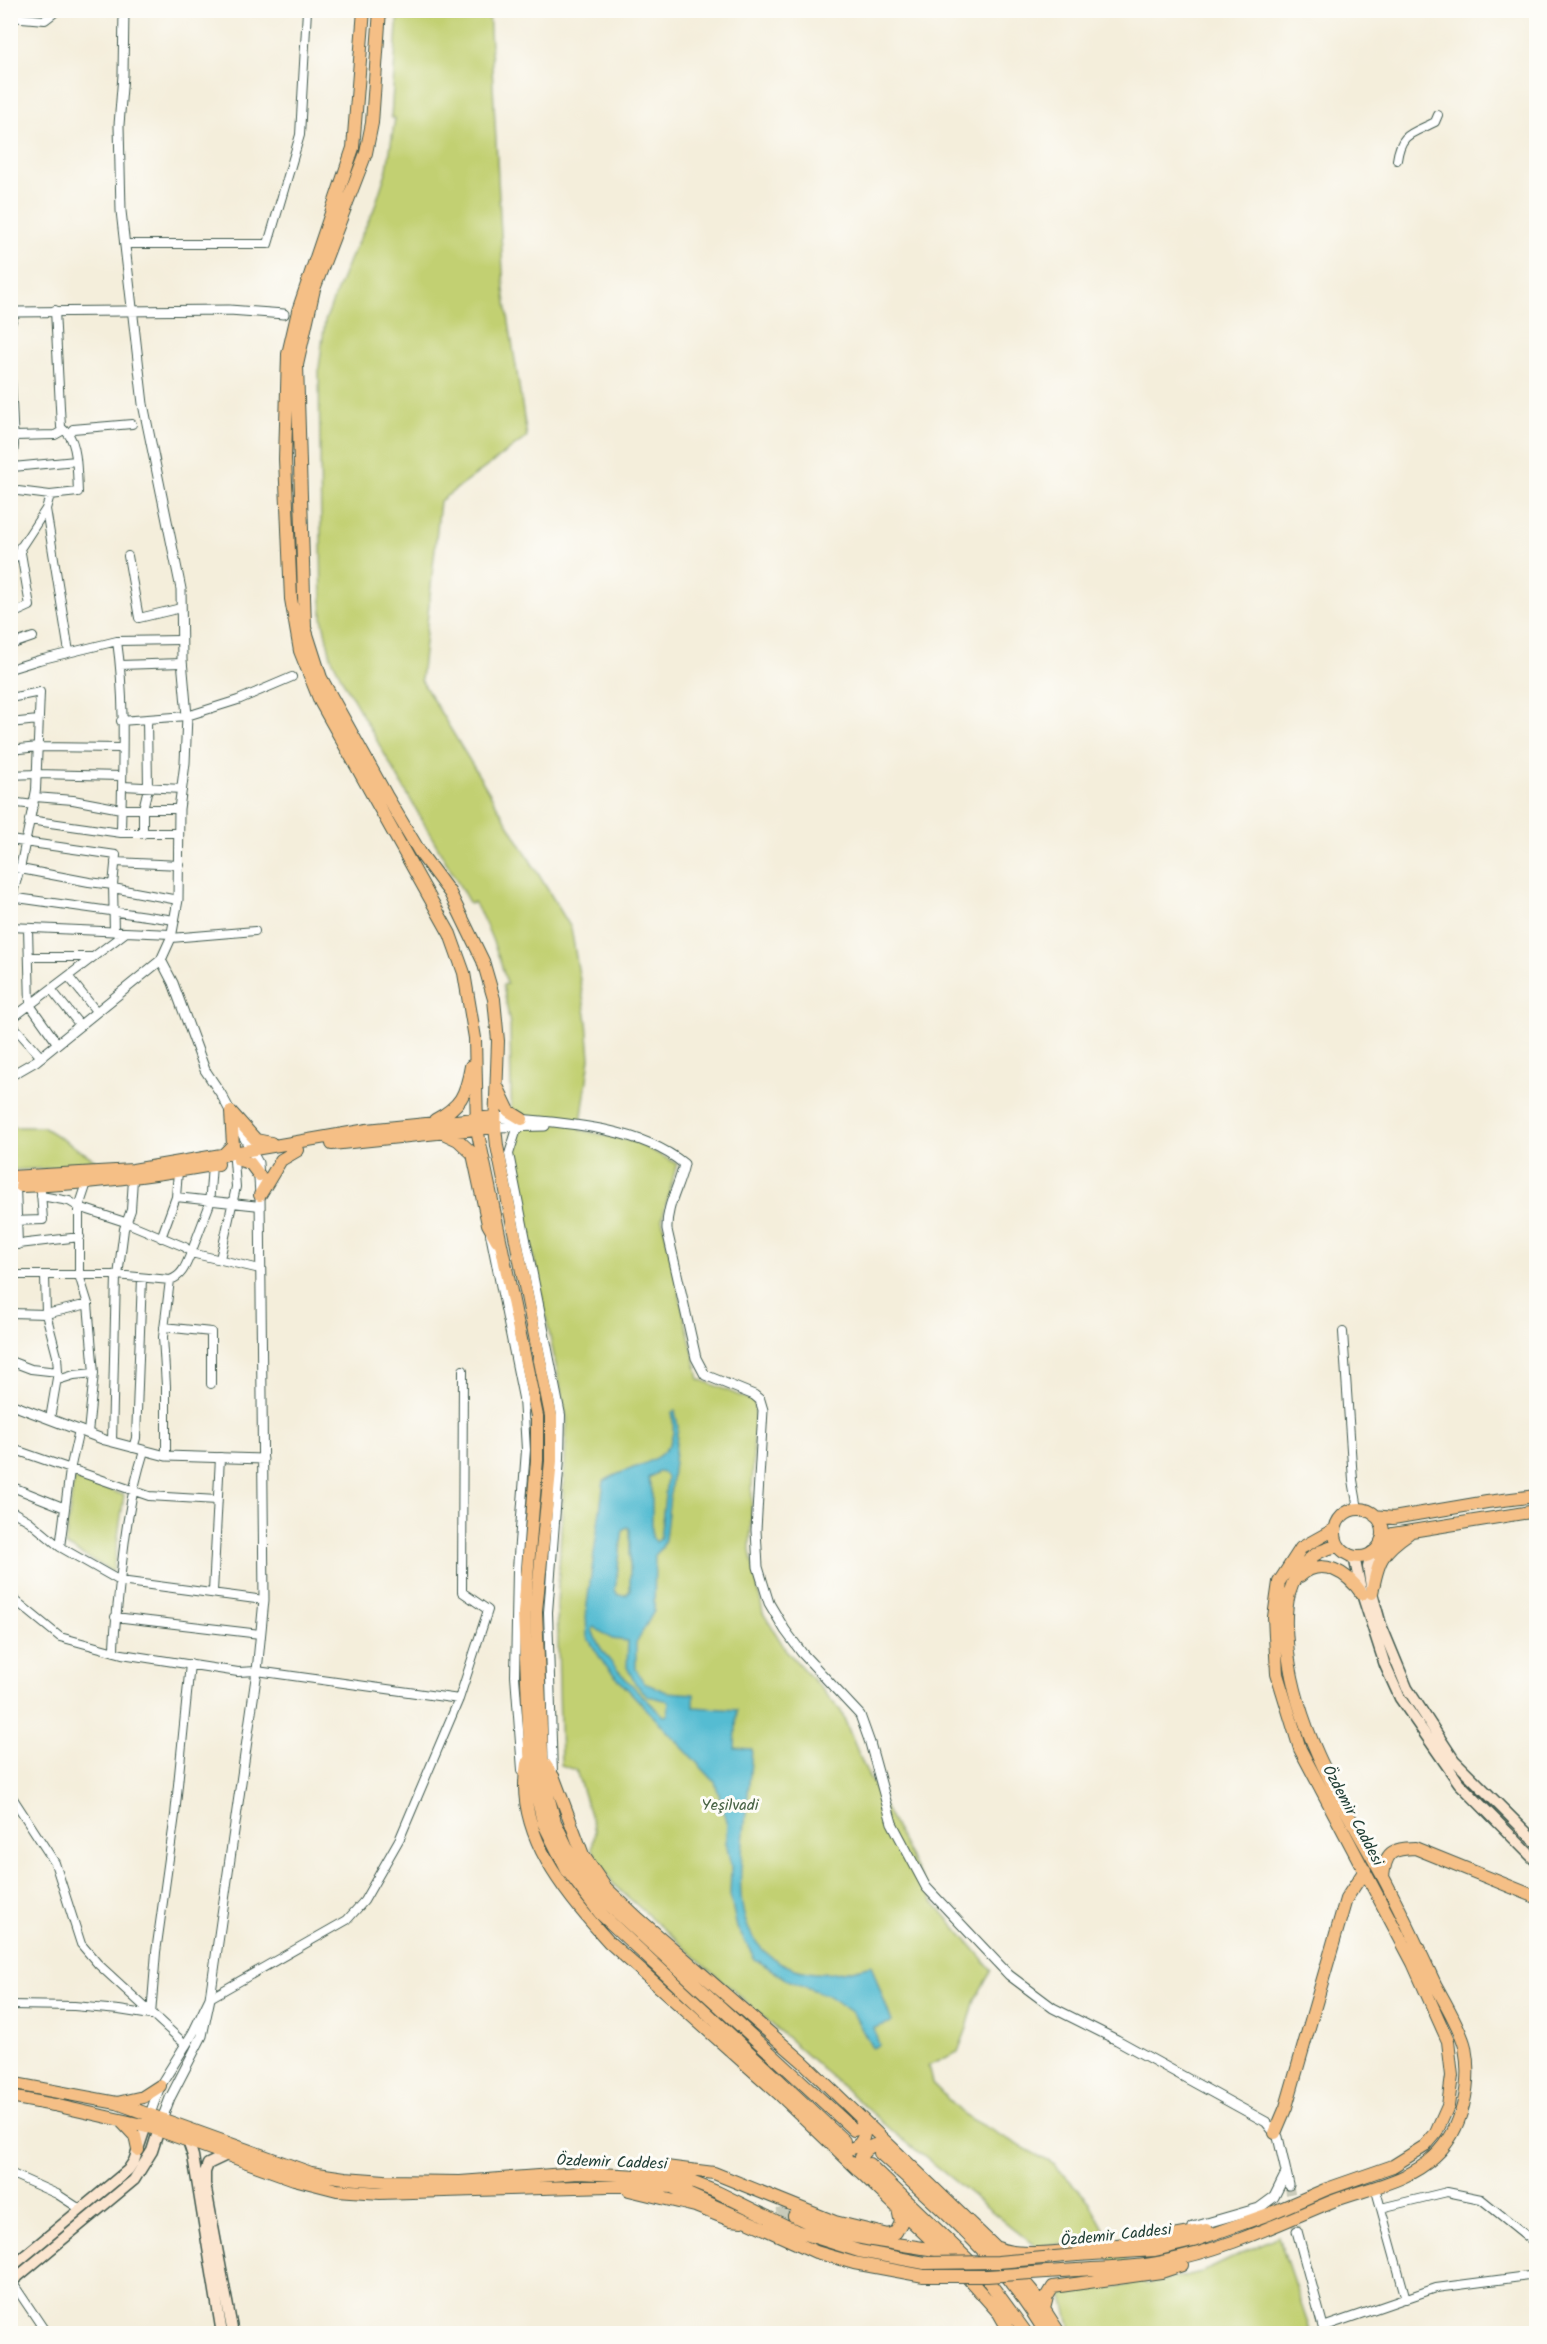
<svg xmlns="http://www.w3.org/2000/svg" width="1547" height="2344" viewBox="0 0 1547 2344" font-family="Kalam,sans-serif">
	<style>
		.green { fill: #c2d072; stroke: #708653; stroke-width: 1.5 }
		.water { fill: #54bcd2; stroke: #3a7c83; stroke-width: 1.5; fill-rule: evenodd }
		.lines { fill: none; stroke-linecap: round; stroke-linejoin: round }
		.tertiary-tunnel { stroke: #c9cbba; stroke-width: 9; stroke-dasharray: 9 4.5; stroke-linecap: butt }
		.primary-tunnel { stroke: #c9cbba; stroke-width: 12; stroke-dasharray: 12 6; stroke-linecap: butt }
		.minor-casing { stroke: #3f584d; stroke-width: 10 }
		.tertiary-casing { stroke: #3f584d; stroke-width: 11 }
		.secondary-casing { stroke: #3f584d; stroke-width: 13 }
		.primary-casing { stroke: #3f584d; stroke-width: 14 }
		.minor { stroke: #fff; stroke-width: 8 }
		.tertiary { stroke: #fff; stroke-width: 9 }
		.secondary { stroke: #fbe5cf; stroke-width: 10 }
		.primary { stroke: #f5bf86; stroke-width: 12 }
		.primary-bridge-casing { stroke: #3f584d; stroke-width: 14; stroke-linecap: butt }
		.primary-bridge { stroke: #f5bf86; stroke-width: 12 }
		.labels { text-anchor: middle; stroke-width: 6; stroke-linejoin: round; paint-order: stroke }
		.park-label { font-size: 16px; fill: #486244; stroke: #fdfcf7 }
		.street-label { font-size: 16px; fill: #1f3d34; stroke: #fdfcf7 }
	</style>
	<rect width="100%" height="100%" fill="#fdfcf7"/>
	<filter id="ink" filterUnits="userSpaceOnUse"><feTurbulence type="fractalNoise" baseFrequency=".0167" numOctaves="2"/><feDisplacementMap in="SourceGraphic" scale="12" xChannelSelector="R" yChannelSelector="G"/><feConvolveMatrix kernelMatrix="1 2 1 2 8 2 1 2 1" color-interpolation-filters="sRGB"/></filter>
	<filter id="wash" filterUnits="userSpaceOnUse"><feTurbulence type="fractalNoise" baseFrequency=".008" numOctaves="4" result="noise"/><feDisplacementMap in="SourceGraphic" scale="24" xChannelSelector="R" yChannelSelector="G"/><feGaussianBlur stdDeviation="1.35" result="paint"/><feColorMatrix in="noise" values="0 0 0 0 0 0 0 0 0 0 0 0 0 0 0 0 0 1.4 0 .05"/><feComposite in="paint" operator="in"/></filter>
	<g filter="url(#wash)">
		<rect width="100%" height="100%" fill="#f4eedb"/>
		<path class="green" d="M 398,11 L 489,11 L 504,290 L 527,437 L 440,501 L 421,680 L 571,928 L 587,1021 L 590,1058 L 580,1130 L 636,1142 L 677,1164 L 662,1219 L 699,1379 L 755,1402 L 750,1551 L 763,1613 L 786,1650 L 841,1711 L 865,1769 L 933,1901 L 992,1970 L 975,1999 L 967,2028 L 958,2052 L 928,2066 L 932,2083 L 964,2115 L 1055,2165 L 1089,2201 L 1110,2240 L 1146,2284 L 1203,2272 L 1278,2236 L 1311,2333 L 1072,2333 L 1062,2294 L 1130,2285 L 1097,2242 L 1035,2246 L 896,2134 L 614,1885 L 592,1849 L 595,1831 L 576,1770 L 561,1765 L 557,1605 L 567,1419 L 512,1153 L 510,1025 L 503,985 L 507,984 C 499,955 489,928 474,902 L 470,904 L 344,683 L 331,657 L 322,618 L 319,368 L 325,321 L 350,258 L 373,212 L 387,169 L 395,118 L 391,118 Z
			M 10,1127 L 43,1127 L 102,1164 L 85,1167 L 11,1170 Z
			M 74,1478 L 124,1495 L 113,1572 L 65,1545 Z"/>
		<path class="water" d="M 675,1411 L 678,1426 L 665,1539 L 662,1548 L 655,1555 L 654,1611 L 636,1643 L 636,1669 L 644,1683 L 667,1692 L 694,1694 L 694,1707 L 737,1710 L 735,1748 L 752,1749 C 750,1777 747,1804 744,1832 C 739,1884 731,1944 790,1967 C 817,1978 845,1973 871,1965 L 892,2022 L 874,2028 L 879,2045 L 872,2048 L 853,2013 L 827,1995 L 787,1980 L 755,1959 L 737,1928 L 730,1895 L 731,1866 L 726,1843 L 727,1821 L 715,1782 L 604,1664 L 587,1637 L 586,1612 L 604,1481 C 637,1461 682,1465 672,1412 ZM 658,1472 L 664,1473 L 667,1477 L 660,1539 L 656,1542 L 652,1537 L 652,1490 L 648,1478 ZM 628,1527 L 630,1530 L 630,1590 L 626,1595 L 618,1595 L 615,1590 L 623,1529 ZM 594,1627 L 612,1639 L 628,1641 L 627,1667 L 635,1683 L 648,1696 L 669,1701 L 668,1715 L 664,1716 L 655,1708 C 634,1686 600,1658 592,1629 Z"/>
	</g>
	<g filter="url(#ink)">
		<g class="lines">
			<path class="tertiary-tunnel" d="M 1289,2185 L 1297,2231"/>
			<path class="primary-tunnel" d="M 760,2218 L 782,2214 L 794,2216"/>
			<g class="minor-casing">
				<path id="minor" d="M 10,17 L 45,20 L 58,10
					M 1397,160 C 1401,132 1412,134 1435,122 L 1438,115
					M 125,244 L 268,244 L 300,135 L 307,10
					M 10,327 L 15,312
					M 10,357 L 14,445 L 10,484
					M 68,434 L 73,429 L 132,424
					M 14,436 L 55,435 L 62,431
					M 13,467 L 76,461
					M 10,490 L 50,495 L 78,492 C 77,477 78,445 68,434 C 66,431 63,430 61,427 L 55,310
					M 46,509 L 69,652
					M 128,556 L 139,618 L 181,608
					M 10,564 L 46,509 L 50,495
					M 10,615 L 30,606 L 20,547
					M 117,641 C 126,704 122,770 121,833
					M 10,645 L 33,637
					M 120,665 L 182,663
					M 10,669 L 39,660 L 117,641 L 181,640
					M 10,698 L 40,692 L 36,790 L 20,869 L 10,902
					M 121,721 L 187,716 L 238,700 L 292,677
					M 10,723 L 38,720
					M 10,750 L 38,747 L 121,748
					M 10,775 L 37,774 L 121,776
					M 123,786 L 182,789
					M 35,797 L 73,800 L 121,809 L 179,809
					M 10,802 L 34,805
					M 29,820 L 121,833 L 179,833
					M 143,834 L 143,809 L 148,788 L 147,719
					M 10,840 L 116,855 L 113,885 L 114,932
					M 115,862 L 180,865
					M 10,867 L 89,882 L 113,885
					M 113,888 L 178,900
					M 10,897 L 175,920
					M 10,927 L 171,934
					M 28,928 L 30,1005 L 57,1043
					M 171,938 L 255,931
					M 30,957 L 92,957
					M 68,976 L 96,1011
					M 51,989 L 79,1024
					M 10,1020 L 125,933
					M 10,1022 L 41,1057
					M 522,1127 L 516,1132 L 509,1154 L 561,1415 L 560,1458 L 548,1612 L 553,1774
					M 212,1165 L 209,1206 L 191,1253 L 260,1269
					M 16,1186 L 18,1245
					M 176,1197 L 260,1206
					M 10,1221 L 43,1220 L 41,1192
					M 490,1234 L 523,1398 L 526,1450 L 517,1569 L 515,1676 L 522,1770
					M 161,1238 L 176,1197 L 178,1171
					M 10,1245 L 80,1237
					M 220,1259 L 236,1187 L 234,1161
					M 10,1275 L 116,1275 L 170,1280 C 183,1276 186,1264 191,1253 L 185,1247 L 125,1222 L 79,1207 L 69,1201 L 41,1196
					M 45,1276 L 46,1314 L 57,1356 L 58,1372 L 50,1419
					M 118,1276 L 124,1229 L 131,1210 L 133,1179
					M 10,1313 L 46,1314 L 88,1304 L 79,1275 L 79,1207 L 87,1183
					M 164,1327 L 211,1332 L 211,1384
					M 1343,1332 L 1353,1480 L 1358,1509
					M 10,1361 L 31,1369 L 58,1372
					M 58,1380 L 74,1375 L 94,1373
					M 79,1430 L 70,1470 L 60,1547 L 120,1581 L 264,1600
					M 88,1433 L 94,1373 L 88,1304
					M 112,1442 L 116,1275
					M 10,1448 L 149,1496 L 217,1500
					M 133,1448 L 136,1438 L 142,1278
					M 166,1456 L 166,1386 L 163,1337 L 170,1280
					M 10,1486 L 65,1508
					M 10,1510 L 29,1521 L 60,1547
					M 213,1592 L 220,1457
					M 10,1596 L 60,1637 L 122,1654 L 238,1672 L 257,1671 L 459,1699
					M 115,1617 L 260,1634
					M 114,1652 C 114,1631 117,1612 119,1592 C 124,1541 129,1499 144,1451
					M 10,1791 L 12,1797 L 55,1863 L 81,1944 L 98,1964 L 186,2045
					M 210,1998 L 347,1920 L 364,1901 L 400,1838 L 459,1699 L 488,1610 L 462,1592 L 463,1370
					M 10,2005 L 74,2006 L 119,2010 L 151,2015 L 156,1952 L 175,1815 L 190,1664
					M 10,2173 L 57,2194 L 80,2209
					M 1375,2187 L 1406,2299
					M 1381,2208 L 1447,2192 L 1481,2199 L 1533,2241 L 1536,2246
					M 12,2282 L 47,2334
					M 1323,2327 L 1436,2288 L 1536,2275"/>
			</g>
			<g class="tertiary-casing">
				<path id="tertiary" d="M 10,307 L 15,312 L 229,310 L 284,314
					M 161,960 L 173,983 L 205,1070 L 221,1094 L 258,1163 L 260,1195 L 264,1600 L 257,1671 L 210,1998
					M 10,1076 L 36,1061 L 161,960 L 171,938 L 178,900 L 179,809 L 185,763 L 187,716 L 182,660 L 181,589 L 143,404 L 121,211 L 119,125 L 123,75 L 124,10
					M 495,1117 C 554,1122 638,1125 684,1164 C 679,1188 666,1205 667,1230 L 696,1358 L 705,1375 L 754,1395 L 760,1400 L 763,1410 L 756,1530 L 758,1567 L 769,1603 L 785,1630 L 802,1653 L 860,1715 L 870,1743 L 892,1823 L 926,1887 L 1009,1975 L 1053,2008 L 1117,2040 L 1266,2122 L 1278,2137 L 1289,2185
					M 495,1127 L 545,1126
					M 10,1404 L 105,1440 L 166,1456 L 263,1459
					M 150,2114 L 160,2086 L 193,2033 L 210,1998 L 202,2036 L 170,2098 L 162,2119
					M 1193,2227 L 1259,2208 L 1274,2197 L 1286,2173
					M 1297,2231 L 1325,2334"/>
			</g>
			<g class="secondary-casing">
				<path id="secondary" d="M 1372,1552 L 1368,1567 L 1372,1593 L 1381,1625 L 1407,1688 L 1454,1760 L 1536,1842
					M 1350,1555 L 1355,1561 L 1362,1594 L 1385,1665 L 1400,1698 L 1459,1783 L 1536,1861
					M 188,2141 L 193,2156 L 222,2334
					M 227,2155 L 208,2164 L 205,2172 L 205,2184 L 233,2334
					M 10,2268 L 128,2170 L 134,2161 L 148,2120
					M 10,2283 L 134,2180 L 152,2151 L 161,2123"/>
			</g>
			<g class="primary-casing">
				<path id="primary" d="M 364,10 L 353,148 L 298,311 L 288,354 L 285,459 L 291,599 L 300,651 L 320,701 L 450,934 L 464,973 L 475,1038 L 477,1129 L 537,1416 L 537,1460 L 524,1613 L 531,1771 L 543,1822 L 567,1870 L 600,1913 L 844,2141
					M 380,10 L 372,123 L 366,153 L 314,289 L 297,365 L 305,628 L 321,678 L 386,795 L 421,854 L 450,893 L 483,961 L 494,999 L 498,1041 L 495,1127 L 497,1146 L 551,1416 L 551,1461 L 536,1611 L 543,1777 L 555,1822 L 573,1860 L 606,1902 L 854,2130
					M 498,1088 L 509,1111 L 522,1119
					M 231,1112 L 256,1140 L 271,1143
					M 435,1120 C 461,1106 466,1095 471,1066
					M 443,1133 L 458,1140 L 473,1154 L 488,1224 L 497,1240
					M 332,1144 L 495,1127
					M 223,1155 L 233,1145 L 231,1112
					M 239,1160 L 250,1163 L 259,1175
					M 10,1177 L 133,1170 L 367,1130 L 495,1117
					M 21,1186 C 89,1184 150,1176 218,1164
					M 260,1195 L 281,1160 L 298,1150
					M1335 1533a24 24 0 1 1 48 0a24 24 0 1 1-48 0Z
					M 1375,1516 L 1393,1518 L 1487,1502 L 1536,1496
					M 1381,1541 L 1393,1534 L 1536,1511
					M 1300,1576 C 1322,1556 1348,1573 1362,1594
					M 1372,1593 C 1378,1561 1381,1552 1409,1533
					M 542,1760 L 554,1778 L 583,1855 L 605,1887 L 639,1919 L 803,2062 L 995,2247 L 1033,2292 L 1060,2334
					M 527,1764 C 514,1832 566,1895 609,1942 L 778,2093 L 949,2257 L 999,2313 L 1011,2334
					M 1383,1876 C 1386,1852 1391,1849 1415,1848 L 1536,1897
					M 10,2083 L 117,2103 L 311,2173 L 345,2178 L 385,2181 L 460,2182 L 578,2173 L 660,2177 L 694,2183 L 717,2192 L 796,2231 L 859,2251 L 925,2263
					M 10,2097 L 54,2105 L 147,2126 L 294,2179 L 337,2190 L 380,2193 L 643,2185 L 672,2187 L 816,2252 L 854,2263 L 924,2276
					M 117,2103 L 143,2097 L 160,2086
					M 120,2120 L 135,2136 L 138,2150
					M 1275,2133 L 1286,2107 L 1346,1899 L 1365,1870
					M 836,2148 C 857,2153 870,2140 861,2119
					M 880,2153 C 940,2208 1005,2262 1046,2334
					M 869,2164 L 984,2275 L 1027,2334
					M 641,2170 L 666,2167 L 714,2173 L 835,2222 L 888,2235 L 896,2232 L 901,2223 L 898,2209
					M 859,2171 C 858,2152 870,2142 888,2144
					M 629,2190 L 695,2206 L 730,2220 L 742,2221
					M 794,2216 C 839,2239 887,2242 936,2250 L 943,2254
					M 998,2248 C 1027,2263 1168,2237 1206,2230
					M 1077,2255 L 1155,2250 L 1193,2241 L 1269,2214 L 1327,2189 L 1393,2166 L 1425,2146 L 1436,2133 L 1448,2106 L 1452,2076 L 1448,2041 L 1413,1963 L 1300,1749 L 1277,1674 L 1274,1617 L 1279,1582 L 1301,1548 L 1335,1529
					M 1077,2270 C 1105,2268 1135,2268 1162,2262 C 1224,2250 1275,2225 1333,2201 C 1368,2188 1408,2182 1435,2156 C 1463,2130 1472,2083 1465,2047 C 1461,2029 1444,2001 1435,1984 C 1418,1947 1400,1909 1381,1873 C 1342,1803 1298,1734 1288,1653 C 1286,1633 1284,1614 1289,1594 C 1297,1568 1311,1550 1339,1546
					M 1044,2309 L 1047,2297 L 1053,2287 L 1161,2272 L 1182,2265"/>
			</g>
			<use href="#minor" class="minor"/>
			<use href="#tertiary" class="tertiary"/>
			<use href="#secondary" class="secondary"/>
			<use href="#primary" class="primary"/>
			<g class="primary-bridge-casing">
				<path id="primary-bridge" d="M 925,2263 L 998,2262 L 1077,2255
					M 924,2276 L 987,2276 L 1077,2270"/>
			</g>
			<use href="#primary-bridge" class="primary-bridge"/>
		</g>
	</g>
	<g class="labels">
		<g class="park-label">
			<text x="730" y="1810">Yeşilvadi</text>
		</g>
		<g class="street-label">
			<text transform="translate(1354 1815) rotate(62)" y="6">Özdemir Caddesi</text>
			<text transform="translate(612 2161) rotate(2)" y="6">Özdemir Caddesi</text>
			<text transform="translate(1116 2234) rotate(-6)" y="6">Özdemir Caddesi</text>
		</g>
	</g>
	<rect width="1547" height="2344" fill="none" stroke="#fdfcf7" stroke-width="36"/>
</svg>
